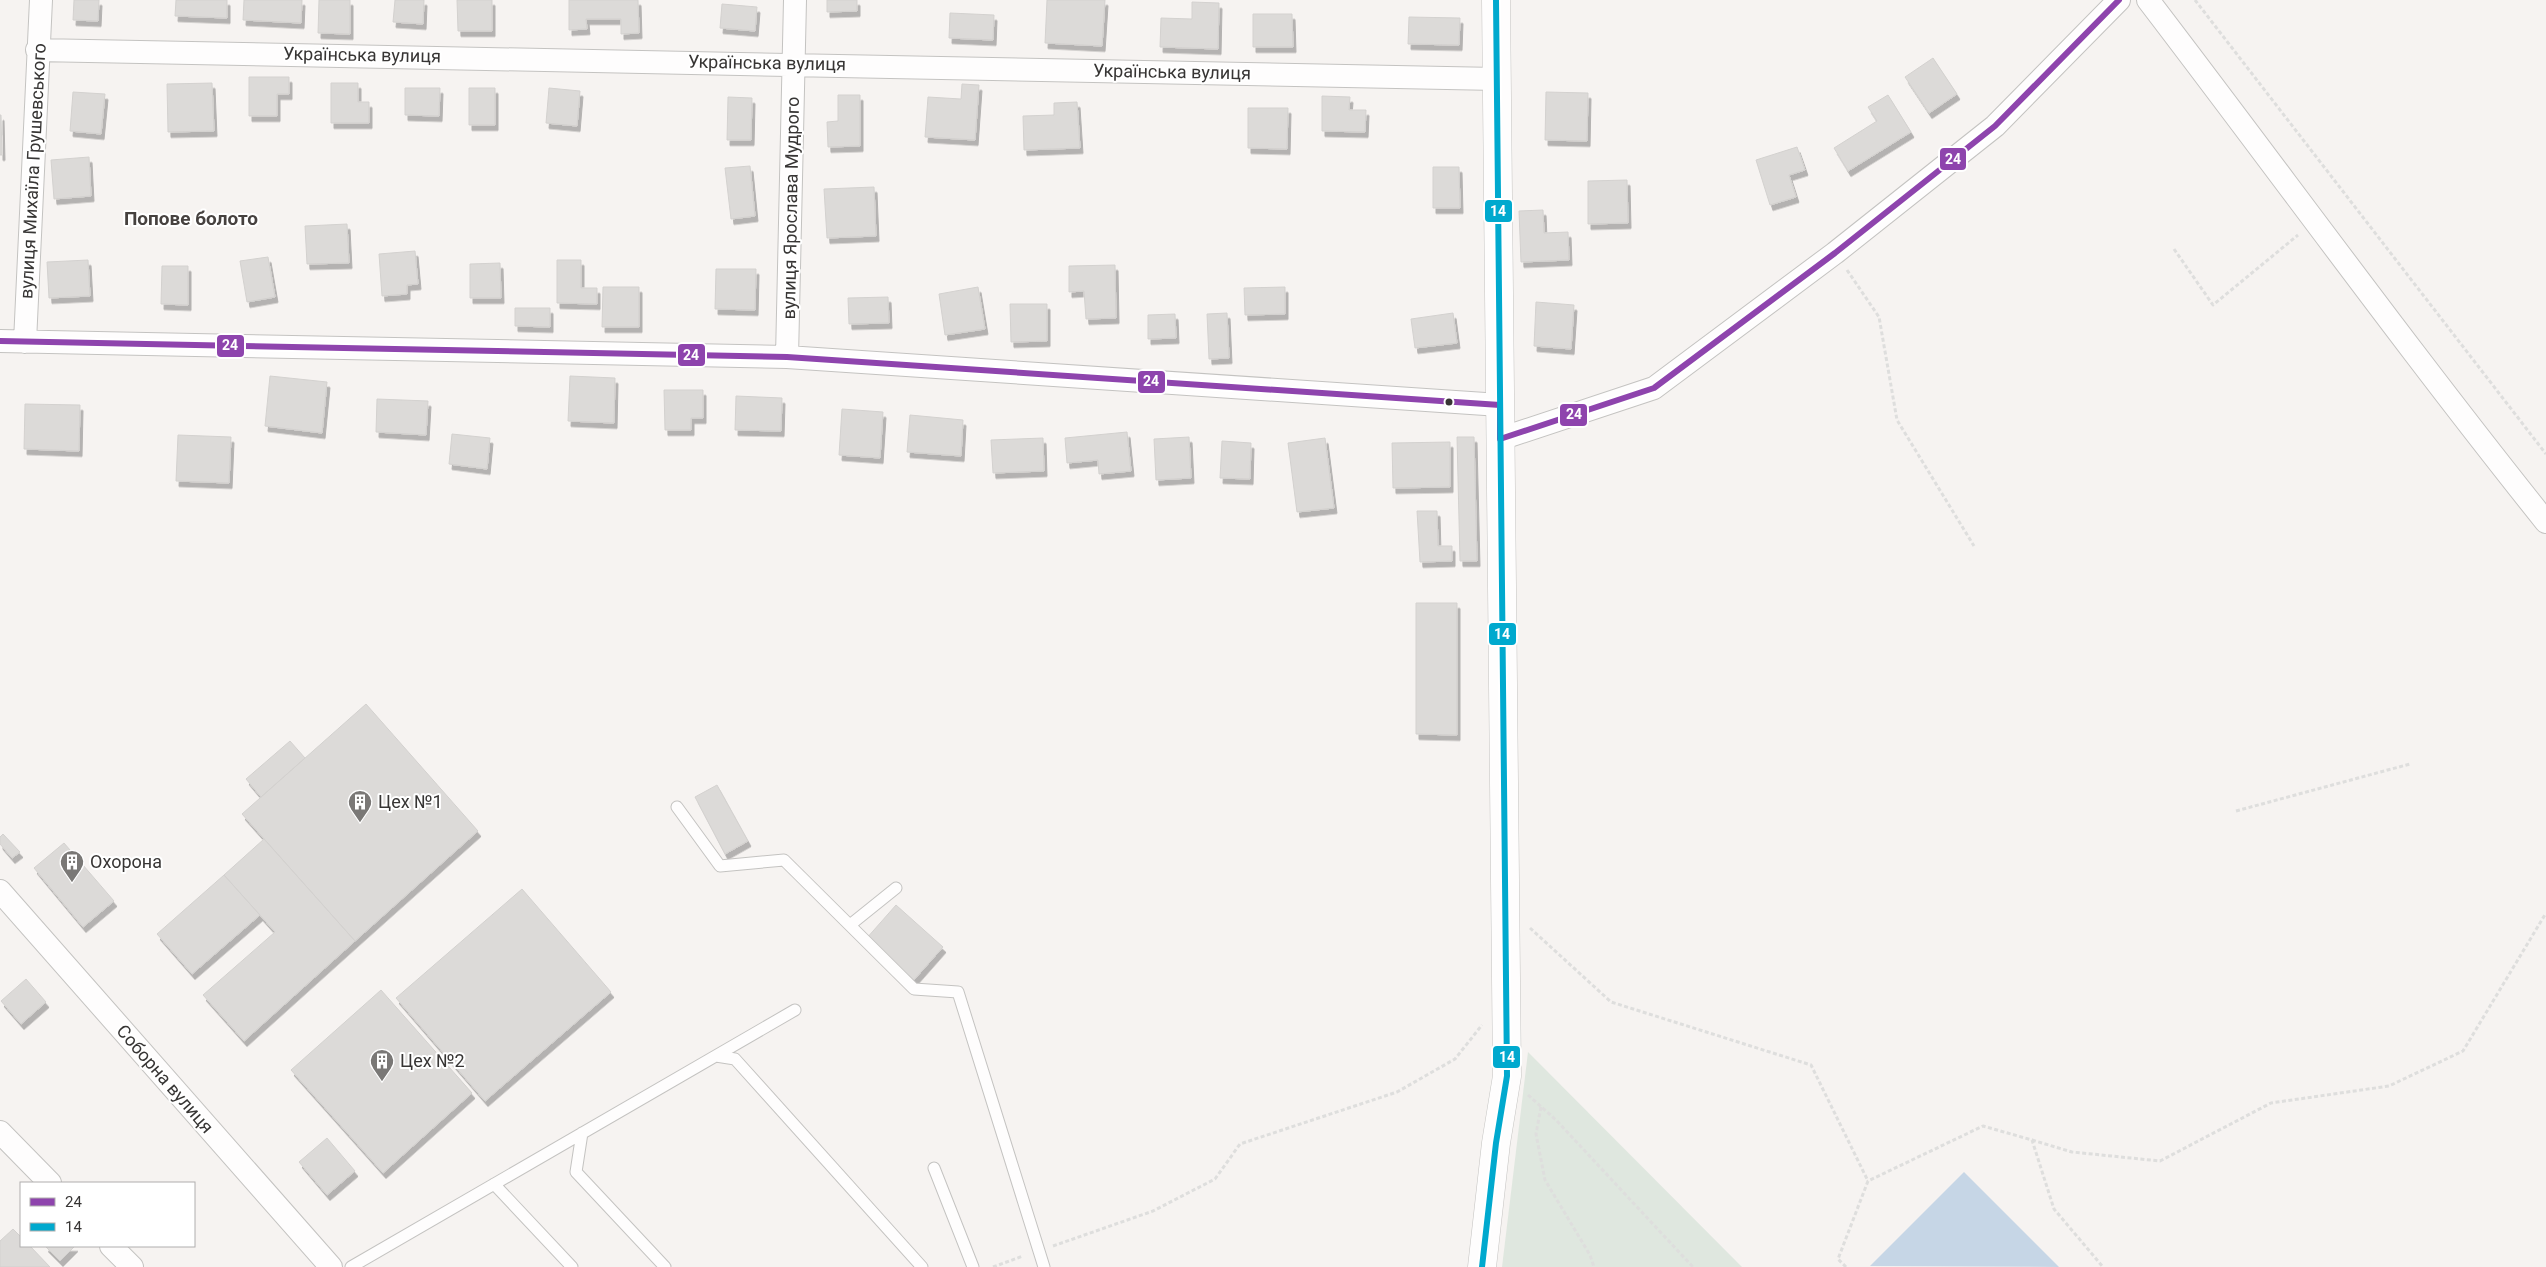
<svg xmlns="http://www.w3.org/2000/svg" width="2546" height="1267" viewBox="0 0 2546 1267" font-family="Roboto,sans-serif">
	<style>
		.green { fill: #dfe7df }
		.water { fill: #c6d6e6 }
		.building { fill: #dcdad8; stroke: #d3d1cf; filter: url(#shadow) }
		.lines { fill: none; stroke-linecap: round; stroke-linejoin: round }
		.service-casing { stroke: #c4c3c1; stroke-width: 13 }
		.minor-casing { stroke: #c4c3c1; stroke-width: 24 }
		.tertiary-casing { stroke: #c4c3c1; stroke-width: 29 }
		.path { stroke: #dededd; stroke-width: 3; stroke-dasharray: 4 2.5; stroke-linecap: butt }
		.service { stroke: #fefdfd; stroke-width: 11 }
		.minor { stroke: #fefdfd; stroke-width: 22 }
		.tertiary { stroke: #fefdfd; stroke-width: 28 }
		.bus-1-casing { stroke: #fff; stroke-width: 10 }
		.bus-2-casing { stroke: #fff; stroke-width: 10 }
		.bus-1 { stroke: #8e44ad; stroke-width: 6 }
		.bus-2 { stroke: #00a9ce; stroke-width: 6 }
		.bus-dot { fill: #373534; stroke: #fff; stroke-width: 2 }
		.labels { text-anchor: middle; stroke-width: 4; stroke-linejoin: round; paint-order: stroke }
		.street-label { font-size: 18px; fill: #373534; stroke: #fff }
		.poi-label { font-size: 18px; fill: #373534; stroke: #fff; text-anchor: start }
		.neighbourhood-label { font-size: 19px; font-weight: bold; fill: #46413f; stroke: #fff }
		.line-badge { stroke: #fff; stroke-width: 2 }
		.badge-label { font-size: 14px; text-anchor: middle; font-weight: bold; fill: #fff }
	</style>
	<defs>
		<filter id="shadow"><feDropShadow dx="3" dy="5.5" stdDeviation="0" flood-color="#0004"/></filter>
	</defs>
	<rect width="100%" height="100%" fill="#f6f3f1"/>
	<path class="green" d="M 1528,1052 L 1742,1267 L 1502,1267 Z"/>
	<path class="water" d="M 1964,1172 L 2059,1267 L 1870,1266 Z"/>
	<path class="building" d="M 74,0 L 99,0 L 98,21 L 73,20 Z
		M 176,0 L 227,0 L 227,18 L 175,16 Z
		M 244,0 L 302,0 L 301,23 L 243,20 Z
		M 319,0 L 350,0 L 350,34 L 318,33 Z
		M 395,0 L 424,0 L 423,24 L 393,22 Z
		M 457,0 L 492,0 L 492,31 L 458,31 Z
		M 569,0 L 638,0 L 639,33 L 621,34 L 621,19 L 586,19 L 587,29 L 569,30 Z
		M 827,0 L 857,0 L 857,11 L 827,12 Z
		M 1047,0 L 1105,0 L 1102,46 L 1045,43 Z
		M 1192,2 L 1219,3 L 1218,49 L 1160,47 L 1161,18 L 1192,19 Z
		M 722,4 L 757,7 L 755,31 L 720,28 Z
		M 950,13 L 994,15 L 993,40 L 949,38 Z
		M 1253,14 L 1292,14 L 1293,47 L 1253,47 Z
		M 1409,17 L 1460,18 L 1459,45 L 1408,44 Z
		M 1933,58 L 1957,94 L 1929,113 L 1905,77 Z
		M 249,77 L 289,77 L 289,94 L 277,94 L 277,116 L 249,116 Z
		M 212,83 L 214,131 L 168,132 L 167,84 Z
		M 331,83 L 358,83 L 358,102 L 369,102 L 369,123 L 331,123 Z
		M 962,84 L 979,85 L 975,140 L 925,137 L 928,97 L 961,99 Z
		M 405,88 L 440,88 L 439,116 L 405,115 Z
		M 469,88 L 495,88 L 495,125 L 469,125 Z
		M 549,88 L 580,91 L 577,126 L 546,123 Z
		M 73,92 L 105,94 L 101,134 L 70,131 Z
		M 1546,92 L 1588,93 L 1587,141 L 1545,140 Z
		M 838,95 L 860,95 L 860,146 L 828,147 L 827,122 L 838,121 Z
		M 1888,95 L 1911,132 L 1848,171 L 1834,148 L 1877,121 L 1868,107 Z
		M 1322,96 L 1350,97 L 1349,110 L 1366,110 L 1365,132 L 1322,131 Z
		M 728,97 L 752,98 L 751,140 L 727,140 Z
		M 1077,102 L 1080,148 L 1024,150 L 1023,116 L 1054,115 L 1054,103 Z
		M 1248,108 L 1288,108 L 1287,149 L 1248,148 Z
		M 0,115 L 1,115 L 2,155 L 0,155 Z
		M 1797,147 L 1805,170 L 1789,175 L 1796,197 L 1770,205 L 1756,160 Z
		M 89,157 L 91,196 L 54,199 L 51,160 Z
		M 750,166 L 755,216 L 731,219 L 725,168 Z
		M 1433,167 L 1459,167 L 1460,208 L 1433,208 Z
		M 1627,180 L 1628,223 L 1588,224 L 1588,181 Z
		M 874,187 L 876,236 L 827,238 L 824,189 Z
		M 1543,210 L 1544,233 L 1568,232 L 1569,260 L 1521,262 L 1519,211 Z
		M 347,224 L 349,263 L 307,264 L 305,226 Z
		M 415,251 L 418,284 L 407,285 L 407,294 L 382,296 L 379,254 Z
		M 268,257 L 275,297 L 247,302 L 240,261 Z
		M 88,260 L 90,296 L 49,298 L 47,262 Z
		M 557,260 L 581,260 L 581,288 L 597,288 L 597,304 L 557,303 Z
		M 500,263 L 501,298 L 470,298 L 470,264 Z
		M 1115,265 L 1116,318 L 1086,319 L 1084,291 L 1069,292 L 1069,266 Z
		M 162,266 L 188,266 L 188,305 L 161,304 Z
		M 716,269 L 756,269 L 755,310 L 715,309 Z
		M 603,287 L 639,287 L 639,327 L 602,327 Z
		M 978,287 L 985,329 L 945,335 L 939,294 Z
		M 1285,287 L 1285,314 L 1245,315 L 1244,288 Z
		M 888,297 L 889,323 L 849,324 L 848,298 Z
		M 1536,302 L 1574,305 L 1571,349 L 1534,346 Z
		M 1010,304 L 1047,304 L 1047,341 L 1011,342 Z
		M 515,308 L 550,308 L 550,327 L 515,326 Z
		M 1227,313 L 1229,358 L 1209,359 L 1207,314 Z
		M 1453,313 L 1457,343 L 1415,348 L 1411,319 Z
		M 1175,314 L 1176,338 L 1148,339 L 1148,315 Z
		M 270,376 L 327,382 L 322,433 L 265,426 Z
		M 570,376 L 615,378 L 614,423 L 568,421 Z
		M 664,390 L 703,390 L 703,418 L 691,418 L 691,430 L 665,430 Z
		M 736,396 L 782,398 L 781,431 L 735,430 Z
		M 377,399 L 428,401 L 426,435 L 376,432 Z
		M 25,404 L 80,405 L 79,451 L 24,449 Z
		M 842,409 L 883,412 L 880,458 L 839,455 Z
		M 910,415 L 963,420 L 961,456 L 907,452 Z
		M 1127,432 L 1131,471 L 1099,474 L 1098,460 L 1067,463 L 1065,438 Z
		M 452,434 L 490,438 L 487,469 L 449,464 Z
		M 178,435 L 231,437 L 229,483 L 176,481 Z
		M 1189,437 L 1191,478 L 1156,480 L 1154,439 Z
		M 1457,437 L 1474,437 L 1477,561 L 1460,561 Z
		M 1043,438 L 1044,471 L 993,473 L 991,440 Z
		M 1325,438 L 1334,508 L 1297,512 L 1288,443 Z
		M 1222,441 L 1251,443 L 1250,479 L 1220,478 Z
		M 1450,442 L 1450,487 L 1393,488 L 1392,443 Z
		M 1417,511 L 1437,511 L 1438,546 L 1452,546 L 1452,561 L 1420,562 Z
		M 1416,603 L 1457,603 L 1457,735 L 1416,734 Z
		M 366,704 L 478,831 L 355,941 L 242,814 Z
		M 290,741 L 305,758 L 261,797 L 246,779 Z
		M 717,785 L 748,841 L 725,854 L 695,797 Z
		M 3,834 L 20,852 L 12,858 L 0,844 L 0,837 Z
		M 264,839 L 355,941 L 244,1041 L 203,995 L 275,932 L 224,875 Z
		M 64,843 L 114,901 L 83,927 L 34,868 Z
		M 224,875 L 260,915 L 192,974 L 157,934 Z
		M 522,889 L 611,992 L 485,1101 L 396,998 Z
		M 896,905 L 943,947 L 913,981 L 866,939 Z
		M 26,979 L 46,1002 L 21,1024 L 1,1001 Z
		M 381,990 L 472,1093 L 383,1173 L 291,1070 Z
		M 327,1138 L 355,1171 L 327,1195 L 299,1162 Z
		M 13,1229 L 21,1237 L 21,1246 L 30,1246 L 50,1267 L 0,1267 L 0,1241 Z
		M 45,1246 L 75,1246 L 60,1261 Z"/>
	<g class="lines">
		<g class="service-casing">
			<path id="service" d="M 677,807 L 720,866 L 784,860 L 914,989 L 958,992 L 1044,1267
				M 850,925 L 896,888
				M 716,1056 L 735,1059 L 922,1267
				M 582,1133 L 576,1172 L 665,1267
				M 934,1168 L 973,1267
				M 494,1184 L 572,1267
				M 351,1267 L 795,1010"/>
		</g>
		<g class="minor-casing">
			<path id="minor" d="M 2148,0 C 2281,174 2409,351 2546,522
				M 37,50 L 1497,79
				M 0,341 L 787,357 L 1500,405 L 1500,439 L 1654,388 L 1835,253 L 1995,126 L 2119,0
				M 25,342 L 41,0
				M 787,357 L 795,0
				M 0,891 L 331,1267
				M 0,1132 L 50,1183
				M 111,1246 L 132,1267"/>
		</g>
		<g class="tertiary-casing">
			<path id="tertiary" d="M 1482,1267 L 1496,1143 L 1507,1076 L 1496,0"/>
		</g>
		<path class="path" d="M 2195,0 L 2546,454
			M 2174,249 L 2213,305 L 2298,235
			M 1847,270 L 1879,317 L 1897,420 L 1974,546
			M 2236,811 L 2410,764
			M 1530,928 L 1611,1002 L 1811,1065 L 1868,1181
			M 1528,1095 L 1556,1120 L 1693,1267
			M 1541,1107 L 1536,1134 L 1545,1180 L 1590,1255 L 1594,1267
			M 2032,1140 L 2072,1152 L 2160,1161 L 2271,1103 L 2389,1086 L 2463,1051 L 2546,913
			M 1053,1246 L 1153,1211 L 1215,1179 L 1240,1144 L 1397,1092 L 1455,1059 L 1482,1025
			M 993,1267 L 1023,1256
			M 1846,1267 L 1838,1259 L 1868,1181 L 1983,1126 L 2032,1140 L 2054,1209 L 2103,1267"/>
		<use href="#service" class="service"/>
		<use href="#minor" class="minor"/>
		<use href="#tertiary" class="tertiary"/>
		<g class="bus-1-casing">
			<path id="bus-1" d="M 0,341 L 787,357 L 1500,405 L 1500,439 L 1654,388 L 1835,253 L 1995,126 L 2119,0"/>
		</g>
		<g class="bus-2-casing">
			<path id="bus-2" d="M 1482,1267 L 1496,1143 L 1507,1076 L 1496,0"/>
		</g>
		<use href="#bus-1" class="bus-1"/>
		<use href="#bus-2" class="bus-2"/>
	</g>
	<defs>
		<g id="building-pin" transform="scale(1.25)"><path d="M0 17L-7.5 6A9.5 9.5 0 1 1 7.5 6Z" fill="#7a7876" stroke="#fff"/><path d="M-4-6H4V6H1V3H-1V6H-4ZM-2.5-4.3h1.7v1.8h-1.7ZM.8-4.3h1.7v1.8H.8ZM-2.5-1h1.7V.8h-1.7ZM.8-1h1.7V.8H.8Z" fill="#fff"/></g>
	</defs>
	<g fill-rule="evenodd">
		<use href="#building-pin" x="360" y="802"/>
		<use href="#building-pin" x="72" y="862"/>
		<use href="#building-pin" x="382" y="1061"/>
	</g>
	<circle class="bus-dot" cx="1449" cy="402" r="4.5"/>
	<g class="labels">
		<g class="street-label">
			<text transform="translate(362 55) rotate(1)" y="6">Українська вулиця</text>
			<text transform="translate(767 63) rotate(1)" y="6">Українська вулиця</text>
			<text transform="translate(1172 72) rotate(1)" y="6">Українська вулиця</text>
			<text transform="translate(33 171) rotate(-87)" y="6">вулиця Михаїла Грушевського</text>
			<text transform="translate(791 208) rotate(-89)" y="6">вулиця Ярослава Мудрого</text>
			<text transform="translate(165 1079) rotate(49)" y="6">Соборна вулиця</text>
		</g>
		<g class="poi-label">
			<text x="378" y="808">Цех №1</text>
			<text x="90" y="868">Охорона</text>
			<text x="400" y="1067">Цех №2</text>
		</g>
		<g class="neighbourhood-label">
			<text x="191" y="225">Попове болото</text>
		</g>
	</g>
	<g class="line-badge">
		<rect x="1939" y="147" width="28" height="24" rx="5" fill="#8e44ad"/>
		<rect x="1484" y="199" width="29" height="24" rx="5" fill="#00a9ce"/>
		<rect x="216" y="334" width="29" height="24" rx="5" fill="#8e44ad"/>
		<rect x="677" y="343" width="29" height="24" rx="5" fill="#8e44ad"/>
		<rect x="1137" y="370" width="29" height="24" rx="5" fill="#8e44ad"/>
		<rect x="1559" y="403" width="29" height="24" rx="5" fill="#8e44ad"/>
		<rect x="1488" y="622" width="29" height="24" rx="5" fill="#00a9ce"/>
		<rect x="1492" y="1045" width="29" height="24" rx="5" fill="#00a9ce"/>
	</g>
	<g class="badge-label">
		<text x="1953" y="164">24</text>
		<text x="1498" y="216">14</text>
		<text x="230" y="350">24</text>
		<text x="691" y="360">24</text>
		<text x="1151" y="386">24</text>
		<text x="1574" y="419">24</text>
		<text x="1502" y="639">14</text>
		<text x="1507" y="1062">14</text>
	</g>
	<rect x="20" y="1182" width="175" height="65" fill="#ffffff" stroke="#afaeae"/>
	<rect x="30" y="1198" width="25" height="8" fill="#8e44ad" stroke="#afaeae"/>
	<text x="65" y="1207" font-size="15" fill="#373534">24</text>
	<rect x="30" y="1223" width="25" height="8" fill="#00a9ce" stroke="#afaeae"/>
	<text x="65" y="1232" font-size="15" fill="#373534">14</text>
</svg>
